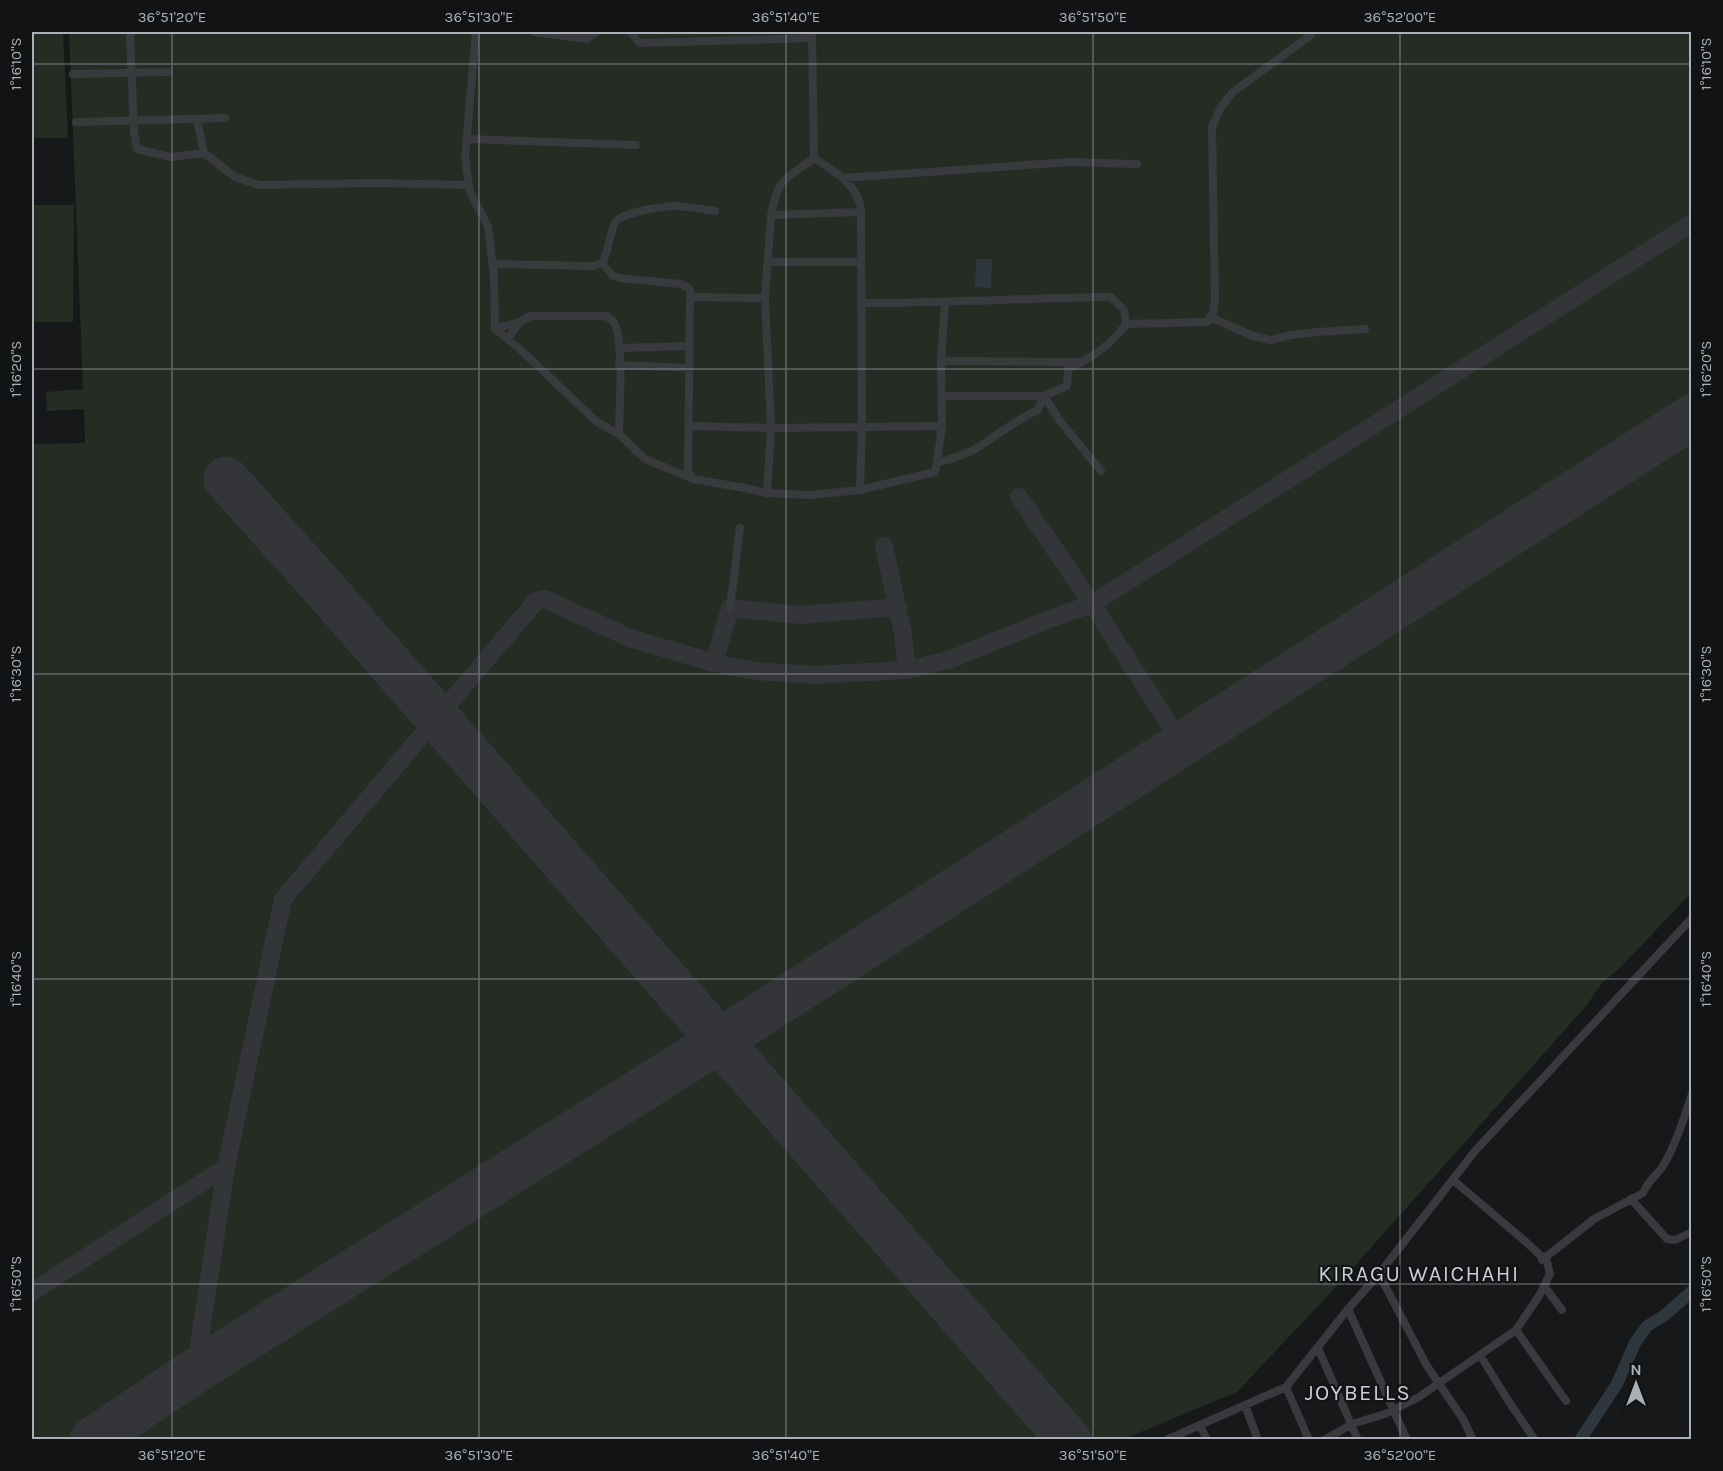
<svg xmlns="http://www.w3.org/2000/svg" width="1723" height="1471" viewBox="0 0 1723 1471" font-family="Karla,sans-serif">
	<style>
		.green { fill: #242c24 }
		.water { fill: #2e373d }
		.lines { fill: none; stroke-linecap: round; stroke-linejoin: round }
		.river { stroke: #2e373d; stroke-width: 12 }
		.taxiway { stroke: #343538; stroke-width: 18 }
		.runway { stroke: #343538; stroke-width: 45 }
		.minor { stroke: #393a3e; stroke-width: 8 }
		.ticks { fill: none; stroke: #aab0b8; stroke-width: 1.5; stroke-opacity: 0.45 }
		.labels { text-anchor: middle; stroke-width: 4.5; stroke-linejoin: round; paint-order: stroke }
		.neighbourhood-label { font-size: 22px; letter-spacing: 1.5px; fill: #cbced5; stroke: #121314 }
		.neatline { fill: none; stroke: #aab0b8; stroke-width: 2 }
		.ticks-label { font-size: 15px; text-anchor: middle; fill: #aab0b8 }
	</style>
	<rect width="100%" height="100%" fill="#171819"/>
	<path class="green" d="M 32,32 L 63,32 L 68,138 L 32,138 Z
		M 69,32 L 1691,32 L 1691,893 L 1623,965 L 1602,983 L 1587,1005 L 1336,1287 L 1237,1392 L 1124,1439 L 32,1439 L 32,444 L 85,443 L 84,409 L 47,411 L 46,392 L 83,389 Z
		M 32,205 L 74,205 L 73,322 L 32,322 Z"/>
	<path class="water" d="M 976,259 L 992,259 L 991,288 L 975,287 Z"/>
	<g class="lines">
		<path class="river" d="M 1580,1440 L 1617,1384 L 1635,1343 L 1647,1326 L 1665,1315 L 1692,1291"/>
		<path class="taxiway" d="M 884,546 L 903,634 L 907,670
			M 714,663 L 730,608 L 801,615 L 898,607
			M 1182,744 L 1092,604 L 1692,223
			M 32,1292 L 226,1167
			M 195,1371 L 226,1167 L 283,899 L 536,601 L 545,599 L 630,638 L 714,663 L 755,671 L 814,675 L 907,670 L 952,659 L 1049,619 L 1092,604 L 1019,497"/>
		<path class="runway" d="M 226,479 L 322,586 L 1069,1440
			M 92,1440 L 195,1371 L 719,1041 L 1692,417"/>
		<path class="minor" d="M 130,32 L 134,132 L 137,149 L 170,157 L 204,153
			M 476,32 L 465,158 L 470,192 L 488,226 L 494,277 L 495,329 L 521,350 L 597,422 L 619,434 L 645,459 L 693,479 L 745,488 L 767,493 L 810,495 L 860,490 L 935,472 L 937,463 C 951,459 965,455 977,448 C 998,435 1015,420 1038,410 L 1044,396 L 1067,386 L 1068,369 C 1090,359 1112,344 1126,324 L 1207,322 L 1213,313 L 1215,300 L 1212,127 L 1221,107 L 1233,92 L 1311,35 L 1312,32
			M 534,32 L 587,39 L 597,32
			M 631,32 L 639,43 L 812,38
			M 812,32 L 814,158
			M 73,74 L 168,72
			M 197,119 L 204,153 L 235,177 L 259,185 L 375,183 L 469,185
			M 76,122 L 225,118
			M 467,139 L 636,145
			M 814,158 C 834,171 861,187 861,212 L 771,215 C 779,174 785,181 814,158 Z
			M 842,178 L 1070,162 L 1137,164
			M 769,262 L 861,262
			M 602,263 L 613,276 L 620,278 L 680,284 L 689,288 L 690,291 L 688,470 L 693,479
			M 492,264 L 594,266 L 602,263 C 609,251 609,235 615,223 C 621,212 661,207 673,206 C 687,206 702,209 715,211
			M 691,297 L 765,298
			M 861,303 C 945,303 1028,298 1111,297 L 1124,310 L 1126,324
			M 1210,317 L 1253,336 L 1270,340 L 1291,335 L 1317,332 L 1365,329
			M 495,329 L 519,322
			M 508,339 C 515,328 519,319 532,316 L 606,316 C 609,318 611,319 613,321 C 625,339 619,411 619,434
			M 619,348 L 690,346
			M 941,361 L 1077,362
			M 619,365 L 690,368
			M 942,396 L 1044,396 L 1060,421 L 1101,471
			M 689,426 L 771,428 L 942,426
			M 937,463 L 942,426 L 941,361 L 945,303
			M 860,490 L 862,426 L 861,212
			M 767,493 L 771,428 L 765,298 L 771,215
			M 730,608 L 740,528
			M 1631,1199 L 1667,1239 L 1675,1240 L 1692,1232
			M 1542,1260 L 1594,1219 L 1643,1193 C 1647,1182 1656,1176 1663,1166 C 1676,1144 1684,1118 1692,1094
			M 1379,1274 L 1427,1366 L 1463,1419 L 1473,1440
			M 1544,1286 L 1562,1310
			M 1348,1309 L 1407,1440
			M 1516,1330 L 1566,1401
			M 1318,1348 L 1358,1440
			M 1480,1355 L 1509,1402 L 1535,1440
			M 1286,1387 L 1309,1440
			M 1245,1405 L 1258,1440
			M 1200,1425 L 1207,1440
			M 1166,1440 L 1286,1387 L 1348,1309 L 1379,1274 L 1475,1151 L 1692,918
			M 1324,1440 L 1352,1424 L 1385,1414 L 1419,1397 L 1516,1330 L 1539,1296 L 1550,1274 L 1547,1262 L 1526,1242 L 1453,1180"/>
	</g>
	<path class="ticks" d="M 172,32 L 172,1440M 479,32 L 479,1440M 786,32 L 786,1440M 1093,32 L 1093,1440M 1400,32 L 1400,1440M 32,64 L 1692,64M 32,369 L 1692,369M 32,674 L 1692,674M 32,979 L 1692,979M 32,1284 L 1692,1284"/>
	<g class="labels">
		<g class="neighbourhood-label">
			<text x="1419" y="1281">KIRAGU WAICHAHI</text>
			<text x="1358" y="1400">JOYBELLS</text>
		</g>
	</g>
	<rect width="1723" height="1471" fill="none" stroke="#121314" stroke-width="66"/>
	<g transform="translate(1636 1384)" stroke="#121314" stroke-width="4.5" paint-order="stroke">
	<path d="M0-4.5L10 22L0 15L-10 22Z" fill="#aab0b8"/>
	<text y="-9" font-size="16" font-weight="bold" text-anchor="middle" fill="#aab0b8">N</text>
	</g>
	<rect x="33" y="33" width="1657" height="1405" class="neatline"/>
	<g class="ticks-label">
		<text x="172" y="22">36°51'20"E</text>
		<text x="479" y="22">36°51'30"E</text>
		<text x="786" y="22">36°51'40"E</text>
		<text x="1093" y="22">36°51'50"E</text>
		<text x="1400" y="22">36°52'00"E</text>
		<text transform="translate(16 64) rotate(-90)" y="5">1°16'10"S</text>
		<text transform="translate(1706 64) rotate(-90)" y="5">1°16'10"S</text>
		<text transform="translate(16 369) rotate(-90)" y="5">1°16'20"S</text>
		<text transform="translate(1706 369) rotate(-90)" y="5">1°16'20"S</text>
		<text transform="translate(16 674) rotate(-90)" y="5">1°16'30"S</text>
		<text transform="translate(1706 674) rotate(-90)" y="5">1°16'30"S</text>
		<text transform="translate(16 979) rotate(-90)" y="5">1°16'40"S</text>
		<text transform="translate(1706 979) rotate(-90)" y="5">1°16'40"S</text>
		<text transform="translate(16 1284) rotate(-90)" y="5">1°16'50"S</text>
		<text transform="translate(1706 1284) rotate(-90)" y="5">1°16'50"S</text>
		<text x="172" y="1460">36°51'20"E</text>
		<text x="479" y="1460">36°51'30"E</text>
		<text x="786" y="1460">36°51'40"E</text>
		<text x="1093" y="1460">36°51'50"E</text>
		<text x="1400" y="1460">36°52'00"E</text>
	</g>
</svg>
